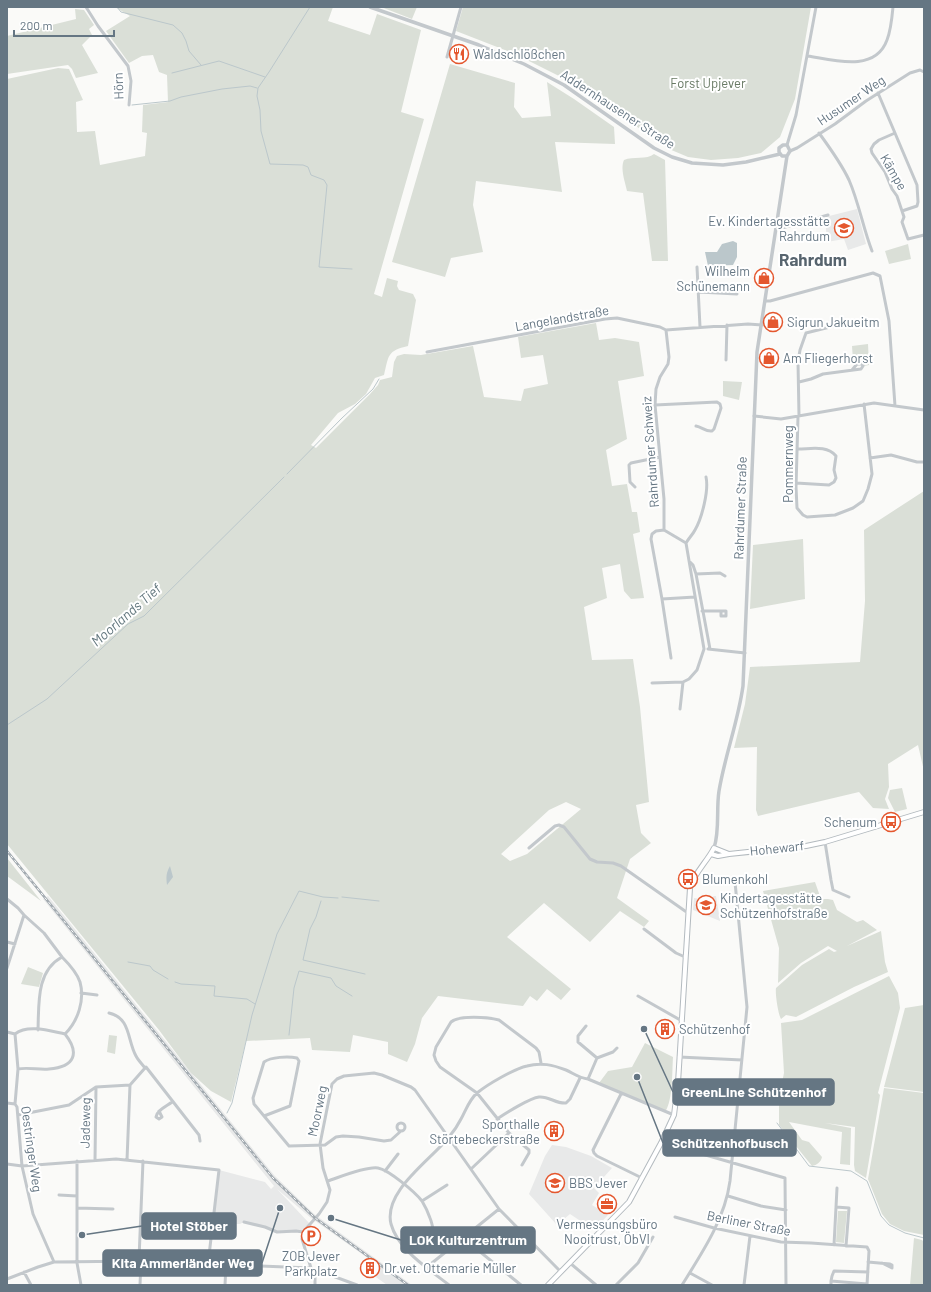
<svg xmlns="http://www.w3.org/2000/svg" width="931" height="1292" viewBox="0 0 931 1292" font-family="Barlow,sans-serif">
	<style>
		.built { fill: #e8e9e9 }
		.green { fill: #dadfd7; fill-rule: evenodd }
		.water { fill: #bbc7cb }
		.lines { fill: none; stroke-linecap: round; stroke-linejoin: round }
		.stream { stroke: #bbc7cb; stroke-width: 1 }
		.secondary-casing { stroke: #b3babf; stroke-width: 6 }
		.minor { stroke: #c3c8cc; stroke-width: 3 }
		.tertiary { stroke: #c3c8cc; stroke-width: 3.5 }
		.secondary { stroke: #fff; stroke-width: 4 }
		.rail-casing { stroke: #a2aab0; stroke-width: 2.5 }
		.rail { stroke: #fff; stroke-width: 1; stroke-dasharray: 3; stroke-linecap: butt }
		.labels { text-anchor: middle; stroke-width: 4; stroke-linejoin: round; paint-order: stroke }
		.poi-label { font-size: 13px; fill: #657683; stroke: #fff; text-anchor: start }
		.park-label { font-size: 13px; fill: #687a64; stroke: #fff }
		.street-label { font-size: 13px; fill: #657683; stroke: #fff }
		.water-label { font-size: 14px; font-style: italic; fill: #60757c; stroke: #fff }
		.district-label { font-size: 17px; font-weight: bold; fill: #57646e; stroke: #fff }
		.leader { fill: none; stroke: #657683; stroke-width: 1.5 }
		.callout-dot { fill: #657683; stroke: #fff; stroke-width: 1.5 }
		.callout { fill: #657683; stroke: #657683; stroke-width: 1.5 }
		.callout-label { font-size: 14px; text-anchor: middle; font-weight: bold; fill: #fff }
	</style>
	<rect width="100%" height="100%" fill="#fafaf8"/>
	<path class="built" d="M 857,209 L 866,244 L 848,250 L 844,239 L 827,242 L 825,217 Z
		M 48,896 L 274,1175 L 314,1214 L 412,1285 L 387,1285 L 373,1275 L 379,1266 L 311,1218 L 277,1189 L 310,1224 L 303,1232 L 283,1233 L 244,1222 L 240,1224 L 213,1224 L 219,1170 L 265,1182 L 271,1189 L 274,1186 L 43,899 Z
		M 714,896 L 716,896 L 720,921 L 693,910 L 694,898 L 707,900 Z
		M 552,1145 L 566,1147 L 591,1156 L 612,1168 L 594,1188 L 599,1193 L 592,1205 L 608,1215 L 594,1230 L 570,1214 L 557,1225 L 529,1194 L 545,1156 Z"/>
	<path class="green" d="M 115,7 L 333,7 L 328,21 L 370,35 L 377,14 L 421,30 L 401,112 L 424,119 L 374,294 L 382,297 L 387,278 L 398,281 L 397,286 L 399,290 L 413,294 L 416,300 L 408,346 C 387,351 389,355 384,375 L 375,378 L 366,394 L 355,404 L 338,413 L 311,445 L 316,448 L 370,394 L 378,385 L 380,380 L 392,377 L 394,362 L 397,356 L 404,354 L 421,355 L 473,346 L 484,397 L 521,401 L 524,389 L 548,384 L 543,355 L 521,358 L 518,337 L 596,323 L 599,340 L 615,338 L 639,342 L 644,376 L 618,381 L 627,439 L 606,450 L 612,486 L 627,484 L 632,512 L 637,512 L 640,532 L 633,534 L 644,598 L 631,599 L 624,591 L 620,564 L 602,568 L 607,598 L 584,607 L 592,660 L 633,659 L 640,707 L 649,802 L 636,805 L 641,833 L 651,843 L 630,859 L 617,898 L 649,921 L 644,927 L 620,911 L 590,942 L 544,903 L 507,937 L 571,989 L 561,1000 L 547,989 L 537,1001 L 530,996 L 523,1006 L 438,996 L 422,1018 L 415,1044 L 407,1062 L 388,1054 L 388,1042 L 353,1035 L 350,1052 L 312,1050 L 310,1038 L 246,1041 L 231,1102 L 211,1091 L 191,1073 L 159,1030 L 7,844 L 7,138 L 8,138 L 7,127 L 7,79 L 58,68 L 69,69 L 83,100 L 76,102 L 77,132 L 95,131 L 100,165 L 145,156 L 147,133 L 142,132 L 143,105 L 168,102 L 167,75 L 159,72 L 153,55 L 142,56 L 129,63 L 106,31 L 130,16 ZM 566,802 L 581,809 L 527,854 L 510,861 L 501,854 L 549,810 Z
		M 381,7 L 417,7 L 412,19 Z
		M 463,7 L 811,7 L 795,99 L 780,137 L 761,153 L 738,158 L 711,160 L 688,157 L 669,149 L 577,85 L 515,54 L 456,31 Z
		M 75,9 L 84,10 L 94,25 L 89,29 L 92,35 L 82,45 L 98,73 L 76,78 L 72,69 L 68,65 L 7,74 L 7,36 L 76,19 Z
		M 450,64 L 515,83 L 514,107 L 522,118 L 551,116 L 547,82 L 574,99 L 614,127 L 615,144 L 555,142 L 562,192 L 476,181 L 473,205 L 483,252 L 451,258 L 445,277 L 392,262 Z
		M 654,154 L 665,160 L 668,261 L 652,261 L 643,193 L 627,191 C 625,181 620,169 624,160 C 633,156 647,160 654,154 Z
		M 908,244 L 911,259 L 889,264 L 885,251 Z
		M 868,344 L 869,365 L 864,366 L 861,360 L 853,361 L 852,346 Z
		M 723,381 L 742,382 L 739,400 L 723,396 Z
		M 924,491 L 924,771 L 918,745 L 888,764 L 889,787 L 885,799 L 889,809 L 873,808 L 859,792 L 758,816 L 756,810 L 757,747 L 734,748 L 745,704 L 750,667 L 860,662 L 865,601 L 864,530 Z
		M 803,539 L 805,599 L 750,609 L 753,545 Z
		M 902,788 L 907,809 L 895,812 L 888,798 L 890,790 Z
		M 7,858 L 41,901 L 7,876 Z
		M 815,882 L 821,899 L 828,899 L 833,900 L 837,910 L 857,922 L 863,920 L 877,930 L 847,946 L 881,931 L 885,962 L 888,972 L 854,987 L 796,1017 L 786,1015 L 781,1019 C 778,1014 775,993 776,988 L 802,965 L 829,949 L 834,952 L 837,951 L 828,946 L 801,963 L 778,983 L 779,948 L 763,891 Z
		M 28,967 L 43,973 L 39,987 L 21,984 Z
		M 889,976 L 898,993 L 900,1008 L 878,1093 L 880,1095 L 866,1178 L 855,1171 L 854,1165 L 855,1127 L 825,1123 L 851,1128 L 850,1165 L 840,1164 L 842,1132 L 789,1122 L 802,1140 L 809,1142 L 822,1157 C 821,1162 817,1165 812,1166 L 779,1125 L 779,1097 L 784,1073 L 781,1023 L 802,1020 Z
		M 924,1005 L 924,1092 L 884,1087 L 905,1008 Z
		M 109,1035 L 117,1036 L 115,1054 L 107,1052 Z
		M 645,1043 L 673,1057 C 672,1071 673,1101 665,1112 L 599,1083 L 608,1071 L 632,1067 Z
		M 884,1088 L 924,1093 L 924,1235 L 904,1231 L 890,1224 L 882,1214 L 868,1179 Z
		M 838,1211 L 847,1211 L 844,1243 L 836,1242 Z
		M 914,1238 L 922,1240 L 924,1242 L 924,1285 L 910,1285 Z"/>
	<path class="water" d="M 733,241 L 737,243 L 737,257 L 733,265 L 708,266 L 705,252 L 717,252 L 722,244 Z
		M 170,866 L 173,877 L 167,885 C 166,877 166,873 170,866 Z"/>
	<g class="lines">
		<path class="stream" d="M 117,7 L 121,12 L 173,25 L 182,33 L 186,41 L 189,51 L 201,65
			M 310,7 L 269,72 L 258,88 L 257,96 L 260,110 L 261,131 L 270,164 L 303,165 L 308,167 L 311,175 L 324,180 L 327,185 L 319,267 L 352,269
			M 172,73 L 219,61 L 265,77
			M 132,105 L 170,101 L 181,97 L 222,89 L 250,86 L 257,88
			M 287,474 L 342,418 L 373,389 L 379,379
			M 7,725 L 47,699 L 128,624 L 144,616 L 284,477
			M 342,897 L 379,901
			M 321,901 L 316,917 L 310,929 L 303,960 L 365,974
			M 128,962 L 150,966 L 153,970 L 168,979
			M 175,982 L 181,984 L 215,986 L 214,996 L 247,999 L 255,1004
			M 289,1035 L 294,988 L 299,971 L 331,978 L 336,986 L 352,996
			M 227,1113 L 232,1103 L 252,1015 L 277,934 L 299,891 L 323,897 L 338,898
			M 777,1123 L 809,1166 L 851,1171 L 867,1181 L 881,1216 L 889,1225 L 905,1233 L 924,1238"/>
		<g class="secondary-casing">
			<path id="secondary" d="M 711,854 L 718,856 L 729,854 L 806,846 L 825,842 L 924,812
				M 548,1285 L 629,1202 L 661,1143 L 674,1115 L 678,1083 L 690,888 C 694,873 707,862 714,848 L 729,854"/>
		</g>
		<path class="minor" d="M 86,7 L 98,26 L 128,66 L 131,81 L 129,105
			M 808,56 C 833,60 875,73 887,40 C 891,30 892,18 893,7
			M 447,57 L 461,7
			M 878,93 L 917,185 L 918,202 L 917,206 L 902,211 L 904,217 L 902,222 L 908,239 L 924,235
			M 819,133 C 830,148 841,163 849,180 C 859,203 863,228 872,251
			M 895,133 L 879,140 L 874,144 L 871,149 L 872,153 L 885,172 L 892,189 L 897,196 L 902,211
			M 787,145 L 796,115 L 816,7
			M 790,151 L 797,148 L 835,124 L 866,101 L 910,73 L 920,70 L 924,72
			M 777,227 L 782,228 L 828,215
			M 697,267 L 700,327
			M 699,292 L 737,294
			M 766,301 L 770,301 L 873,273 L 880,276 L 889,321 L 895,406
			M 427,352 L 605,319 L 617,318 L 660,327 L 666,330 L 748,324 L 762,325
			M 726,360 L 727,325
			M 799,382 L 811,379 L 823,374 L 861,369 L 863,366 L 862,364 L 857,364 L 852,370
			M 655,405 L 717,402 L 720,404 L 721,408 L 714,429 L 712,431 C 706,432 702,427 696,426
			M 754,416 L 781,419 L 874,403 L 924,410
			M 799,416 L 798,362 L 800,350 L 806,333 L 854,321
			M 798,417 L 796,487 L 797,508 L 803,515 L 807,517 L 835,515 L 853,508 L 863,501 L 868,489 L 872,474 L 864,404
			M 870,458 L 891,455 L 917,462 L 924,462
			M 796,483 L 829,485 L 834,482 L 836,478 L 834,470 L 836,456 C 827,445 811,449 798,449
			M 635,487 L 630,482 L 629,465 L 631,463 L 660,457
			M 664,530 L 664,499 L 655,405 L 656,389 L 660,377 L 668,364 L 669,357 L 666,330
			M 664,530 L 656,531 L 652,534 L 651,539 L 662,599 L 671,658
			M 686,543 C 689,538 693,534 695,530 C 702,518 709,490 706,477
			M 690,562 L 693,565 L 696,574 L 710,649
			M 696,574 L 720,573 L 725,576
			M 662,599 L 695,597
			M 702,611 L 721,611 L 721,616 L 726,616 L 726,611 L 721,611
			M 708,649 L 745,653
			M 652,683 L 683,682 L 689,679 L 697,670 L 704,649 L 686,543 L 664,530
			M 680,709 L 683,682
			M 825,842 L 831,880 L 833,890 L 849,897
			M 529,848 L 555,826 L 559,825 L 564,827 L 590,859 L 597,862 L 613,863 L 621,866 L 685,911 L 688,912
			M 7,899 L 18,908 L 24,915 L 44,933 L 62,957
			M 644,929 L 676,953 L 685,957
			M 7,942 L 15,944
			M 7,968 L 24,915
			M 81,993 L 97,995
			M 638,996 L 682,1021
			M 109,1013 C 131,1018 127,1040 136,1056 C 138,1060 142,1064 145,1068 L 130,1085
			M 586,1026 L 578,1036 L 578,1042 L 597,1058 L 588,1079
			M 7,1032 L 15,1034
			M 15,1034 L 18,1069 L 15,1104 L 17,1107 L 22,1166 L 33,1214 L 54,1262
			M 15,1034 C 28,1024 50,1031 65,1034 C 78,1021 85,1000 80,982 C 77,973 69,964 62,957 C 36,971 39,1004 38,1030
			M 679,1057 L 742,1060
			M 597,1058 L 613,1052 L 617,1048
			M 146,1067 L 199,1135 L 200,1141
			M 18,1069 C 28,1067 39,1070 49,1069 C 75,1067 80,1053 65,1034
			M 621,1094 L 593,1150 L 594,1153 L 597,1156 L 642,1178
			M 7,1103 L 15,1104
			M 159,1111 L 162,1117 L 159,1119 L 156,1117 C 157,1110 167,1106 172,1102
			M 18,1115 L 69,1105 L 96,1087 L 130,1085
			M 264,1116 L 254,1104 L 253,1098 L 264,1062 C 271,1057 288,1056 297,1058 L 299,1061 L 290,1106 L 264,1116 L 289,1146 L 325,1145 L 336,1137 L 343,1136 L 359,1137 L 384,1141 L 391,1140 L 401,1131
			M 497,1119 C 506,1113 530,1098 539,1097 C 549,1096 556,1104 566,1103 L 570,1099 L 580,1078
			M397 1127a4 4 0 1 1 8 0a4 4 0 1 1-8 0Z
			M 661,1143 L 664,1143 L 785,1178 L 786,1285
			M 95,1160 L 96,1087
			M 127,1160 L 130,1085
			M 77,1161 L 77,1263 L 81,1285
			M 7,1164 L 22,1166 L 116,1159 L 219,1170 L 208,1264
			M 522,1165 L 529,1153 L 529,1150 L 509,1133 L 477,1093 L 440,1067 L 436,1061 L 434,1055 L 436,1047 L 451,1022 C 459,1015 488,1017 499,1020 L 536,1048 L 539,1052 L 541,1063
			M 471,1169 L 509,1133
			M 385,1171 L 398,1154
			M 328,1181 C 340,1177 366,1166 378,1168 C 389,1170 415,1192 422,1201 C 425,1206 428,1212 430,1218 C 435,1230 433,1244 443,1254
			M 59,1195 L 77,1196
			M 728,1196 L 761,1206 L 786,1210
			M 422,1201 L 447,1185
			M 836,1207 L 837,1188
			M 77,1208 L 113,1209
			M 675,1217 L 714,1228 L 781,1242 L 811,1243 L 867,1247 L 869,1251 L 867,1285
			M 244,1222 L 265,1227 L 277,1232 L 296,1231 L 303,1232
			M 303,1232 L 319,1214 L 327,1202 L 330,1190 L 323,1168 L 320,1144 L 332,1084 L 337,1079 L 344,1076 L 374,1073 L 382,1075 L 411,1087 L 415,1090 L 499,1209 L 561,1272
			M 303,1232 L 302,1239 L 311,1268
			M 463,1238 L 521,1285
			M 834,1245 L 836,1207 L 849,1208 L 846,1246
			M 868,1262 L 890,1264 L 892,1265 L 892,1268 L 882,1263
			M 570,1263 L 596,1285
			M 427,1267 L 499,1209
			M 315,1270 L 315,1285
			M 24,1272 L 31,1285
			M 690,1273 L 712,1285
			M 7,1279 L 38,1267 L 54,1262 L 141,1261 L 311,1268 L 357,1285
			M 831,1281 L 832,1276 L 834,1271 L 868,1272
			M 140,1285 L 141,1261 L 139,1259 L 143,1161
			M 225,1285 L 226,1265
			M 449,1285 C 429,1269 398,1250 391,1224 C 383,1191 431,1160 449,1137 C 454,1131 458,1125 461,1119 C 466,1110 469,1100 477,1093 C 488,1084 514,1069 527,1066 C 541,1062 553,1065 566,1070 C 573,1073 579,1078 588,1079 L 674,1115
			M 616,1285 L 638,1263 L 653,1237
			M 682,1285 C 702,1253 725,1219 730,1181 L 747,1007 L 735,882 L 730,878
			M 744,1285 L 750,1236
			M 831,1285 L 831,1281 L 867,1284"/>
		<path class="tertiary" d="M 370,7 L 479,45 L 524,64 L 564,85 L 654,148 L 672,157 L 692,163 L 723,165 L 746,162 L 780,154
			M 714,848 C 720,830 716,810 719,791 C 725,755 738,722 743,686 L 757,352 L 787,156 L 790,151 L 787,145 L 783,145 L 779,148 L 779,152 L 782,156 L 787,156"/>
		<use href="#secondary" class="secondary"/>
		<g class="rail-casing">
			<path id="rail" d="M 7,851 L 273,1178 L 315,1218 L 408,1285"/>
		</g>
		<use href="#rail" class="rail"/>
	</g>
	<defs>
		<g id="restaurant-ring" transform="scale(1)"><circle r="9.5" fill="#fff" stroke="#e4572e" stroke-width="1.5"/><path d="M-5-6h1v4h1v-4h1v4h1v-4h1v5L-1.5 .5V6h-2V.5L-5-1ZM5-6V6H3V1.5H1.5Q1.5-4 5-6Z" fill="#e4572e"/></g>
		<g id="school-ring" transform="scale(1)"><circle r="9.5" fill="#fff" stroke="#e4572e" stroke-width="1.5"/><path d="M0-5L7-2L0 1L-7-2ZM-4 1L0 2.5L4 1V4Q0 6-4 4Z" fill="#e4572e"/></g>
		<g id="shop-ring" transform="scale(1)"><circle r="9.5" fill="#fff" stroke="#e4572e" stroke-width="1.5"/><path d="M-5-2.5h2.3a2.7 3.5 0 0 1 5.4 0H5L5.5 6h-11ZM-1.5-2.5h3a1.5 2.3 0 0 0-3 0Z" fill="#e4572e"/></g>
		<g id="bus-ring" transform="scale(1)"><circle r="9.5" fill="#fff" stroke="#e4572e" stroke-width="1.5"/><path d="M-5-6H5V4H4V6H2V4H-2V6H-4V4H-5ZM-3.5-4V0h7V-4ZM-3.5 1.2v1.5H-2V1.2ZM2 1.2v1.5H3.5V1.2Z" fill="#e4572e"/></g>
		<g id="building-ring" transform="scale(1)"><circle r="9.5" fill="#fff" stroke="#e4572e" stroke-width="1.5"/><path d="M-4-6H4V6H1V3H-1V6H-4ZM-2.5-4.3h1.7v1.8h-1.7ZM.8-4.3h1.7v1.8H.8ZM-2.5-1h1.7V.8h-1.7ZM.8-1h1.7V.8H.8Z" fill="#e4572e"/></g>
		<g id="office-ring" transform="scale(1)"><circle r="9.5" fill="#fff" stroke="#e4572e" stroke-width="1.5"/><path d="M-6-3h4V-5.5h4V-3h4V5H-6ZM-1-4.5V-3h2v-1.5ZM-6 0V1H6V0Z" fill="#e4572e"/></g>
		<g id="parking-ring" transform="scale(1)"><circle r="9.5" fill="#fff" stroke="#e4572e" stroke-width="1.5"/><path d="M-3.5-5.5H1a3.5 3.5 0 0 1 0 7H-1V5.5H-3.5ZM-1-3.4V-.6H.8a1.4 1.4 0 0 0 0-2.8Z" fill="#e4572e"/></g>
	</defs>
	<g fill-rule="evenodd">
		<use href="#restaurant-ring" x="459" y="54"/>
		<use href="#school-ring" x="844" y="228"/>
		<use href="#shop-ring" x="764" y="278"/>
		<use href="#shop-ring" x="773" y="322"/>
		<use href="#shop-ring" x="769" y="358"/>
		<use href="#bus-ring" x="891" y="822"/>
		<use href="#bus-ring" x="688" y="879"/>
		<use href="#school-ring" x="706" y="905"/>
		<use href="#building-ring" x="665" y="1029"/>
		<use href="#building-ring" x="554" y="1131"/>
		<use href="#school-ring" x="555" y="1183"/>
		<use href="#office-ring" x="607" y="1204"/>
		<use href="#parking-ring" x="311" y="1236"/>
		<use href="#building-ring" x="370" y="1268"/>
	</g>
	<g class="labels">
		<g class="poi-label">
			<text x="473" y="59">Waldschlößchen</text>
			<text x="830" y="226" text-anchor="end">Ev. Kindertagesstätte<tspan x="830" dy="15">Rahrdum</tspan></text>
			<text x="750" y="276" text-anchor="end">Wilhelm<tspan x="750" dy="15">Schünemann</tspan></text>
			<text x="787" y="327">Sigrun Jakueitm</text>
			<text x="783" y="363">Am Fliegerhorst</text>
			<text x="877" y="827" text-anchor="end">Schenum</text>
			<text x="702" y="884">Blumenkohl</text>
			<text x="720" y="903">Kindertagesstätte<tspan x="720" dy="15">Schützenhofstraße</tspan></text>
			<text x="679" y="1034">Schützenhof</text>
			<text x="540" y="1129" text-anchor="end">Sporthalle<tspan x="540" dy="15">Störtebeckerstraße</tspan></text>
			<text x="569" y="1188">BBS Jever</text>
			<text x="607" y="1229" text-anchor="middle">Vermessungsbüro<tspan x="607" dy="15">Nooitrust, ÖbVI</tspan></text>
			<text x="311" y="1261" text-anchor="middle">ZOB Jever<tspan x="311" dy="15">Parkplatz</tspan></text>
			<text x="384" y="1273">Dr.vet. Ottemarie Müller</text>
		</g>
		<g class="park-label">
			<text x="708" y="88">Forst Upjever</text>
		</g>
		<g class="street-label">
			<text transform="translate(118 86) rotate(-92)" y="5">Hörn</text>
			<text transform="translate(851 100) rotate(-34)" y="5">Husumer Weg</text>
			<text transform="translate(618 109) rotate(33)" y="5">Addernhausener Straße</text>
			<text transform="translate(894 172) rotate(60)" y="5">Kämpe</text>
			<text transform="translate(562 318) rotate(-10)" y="5">Langelandstraße</text>
			<text transform="translate(650 452) rotate(-94)" y="5">Rahrdumer Schweiz</text>
			<text transform="translate(788 464) rotate(-90)" y="5">Pommernweg</text>
			<text transform="translate(740 508) rotate(-88)" y="5">Rahrdumer Straße</text>
			<text transform="translate(777 848) rotate(-6)" y="5">Hohewarf</text>
			<text transform="translate(317 1111) rotate(-78)" y="5">Moorweg</text>
			<text transform="translate(85 1123) rotate(-89)" y="5">Jadeweg</text>
			<text transform="translate(32 1149) rotate(82)" y="5">Oestringer Weg</text>
			<text transform="translate(749 1223) rotate(11)" y="5">Berliner Straße</text>
		</g>
		<g class="water-label">
			<text transform="translate(126 615) rotate(-41)" y="5">Moorlands Tief</text>
		</g>
		<g class="district-label">
			<text x="813" y="266">Rahrdum</text>
		</g>
	</g>
	<path class="leader" d="M644 1029L673 1092M637 1077L663 1143M82 1235L142 1226M331 1218L401 1240M280 1208L262 1263"/>
	<g class="callout-dot">
		<circle cx="644" cy="1029" r="4"/>
		<circle cx="637" cy="1077" r="4"/>
		<circle cx="82" cy="1235" r="4"/>
		<circle cx="331" cy="1218" r="4"/>
		<circle cx="280" cy="1208" r="4"/>
	</g>
	<g class="callout">
		<rect x="673" y="1079" width="161" height="26" rx="4"/>
		<rect x="663" y="1130" width="133" height="26" rx="4"/>
		<rect x="142" y="1213" width="94" height="26" rx="4"/>
		<rect x="401" y="1227" width="134" height="26" rx="4"/>
		<rect x="103" y="1250" width="159" height="26" rx="4"/>
	</g>
	<g class="callout-label">
		<text x="754" y="1097">GreenLine Schützenhof</text>
		<text x="730" y="1148">Schützenhofbusch</text>
		<text x="189" y="1231">Hotel Stöber</text>
		<text x="468" y="1245">LOK Kulturzentrum</text>
		<text x="183" y="1268">Kita Ammerländer Weg</text>
	</g>
	<rect width="931" height="1292" fill="none" stroke="#657683" stroke-width="16"/>
	<path d="M14 30v6h100v-6" fill="none" stroke="#657683" stroke-width="2"/>
	<text x="20" y="30" font-size="12" fill="#657683" stroke="#ffffff" stroke-width="3" paint-order="stroke">200 m</text>
</svg>
